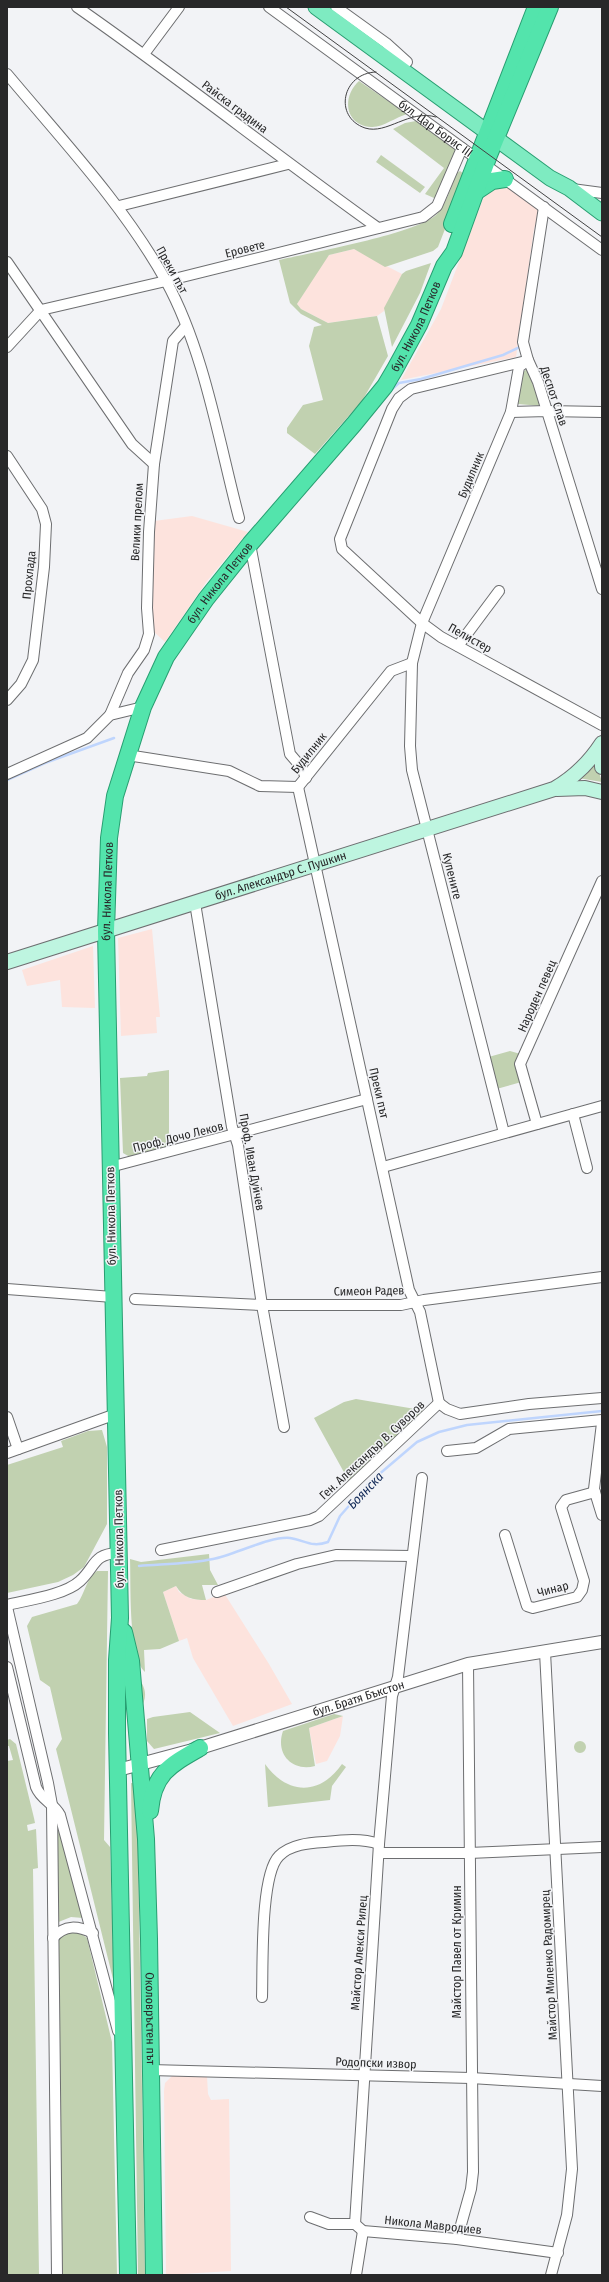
<svg xmlns="http://www.w3.org/2000/svg" width="609" height="2282" viewBox="0 0 609 2282" font-family="'Fira Sans Condensed',sans-serif">
	<style>
		.commercial { fill: #fde3dd }
		.green { fill: #c1d1b0 }
		.lines { fill: none; stroke-linecap: round; stroke-linejoin: round }
		.stream { stroke: #bfd5fd; stroke-width: 2.5 }
		.minor-casing { stroke: #6d6e70; stroke-width: 12 }
		.tertiary-casing { stroke: #6d6e70; stroke-width: 14 }
		.secondary-casing { stroke: #6d6e70; stroke-width: 16 }
		.primary-casing { stroke: #289e71; stroke-width: 17 }
		.trunk-casing { stroke: #289e71; stroke-width: 18 }
		.minor { stroke: #fff; stroke-width: 10 }
		.tertiary { stroke: #fff; stroke-width: 12 }
		.secondary { stroke: #bef5e0; stroke-width: 14 }
		.primary { stroke: #7eebc1; stroke-width: 15 }
		.trunk { stroke: #53e4ac; stroke-width: 16 }
		.tram { stroke: #424243; stroke-width: 1 }
		.labels { text-anchor: middle; stroke-width: 3; stroke-linejoin: round; paint-order: stroke }
		.street-label { font-size: 12px; fill: #282829; stroke: #f2f3f6 }
		.water-label { font-size: 13px; font-style: italic; fill: #0f2755; stroke: #f2f3f6 }
	</style>
	<rect width="100%" height="100%" fill="#f2f3f6"/>
	<path class="commercial" d="M 508,186 L 540,209 L 534,229 L 516,357 L 401,380 L 441,309 L 483,199 L 491,189 Z
		M 354,249 L 402,274 L 384,311 L 377,316 L 328,323 L 301,309 L 297,304 L 324,260 L 329,255 Z
		M 192,516 L 248,532 L 207,581 L 165,642 L 153,631 L 151,607 L 154,521 Z
		M 152,929 L 160,1017 L 156,1017 L 157,1033 L 121,1036 L 118,938 Z
		M 93,946 L 95,1008 L 62,1007 L 60,980 L 27,986 L 22,970 Z
		M 176,1586 L 179,1592 L 191,1599 L 206,1600 L 224,1593 L 269,1664 L 292,1704 L 233,1726 L 193,1658 L 187,1638 L 179,1641 L 163,1592 Z
		M 343,1716 L 340,1736 L 327,1761 L 316,1764 L 309,1728 Z
		M 173,2075 L 207,2076 L 208,2094 L 211,2100 L 229,2099 L 231,2271 L 166,2275 L 164,2091 L 165,2083 Z"/>
	<path class="green" d="M 359,81 L 407,114 C 396,117 382,128 371,127 C 344,125 342,96 359,81 Z
		M 416,121 L 456,150 L 438,196 L 434,198 L 425,194 L 444,168 L 393,129 L 405,123 Z
		M 381,155 L 425,187 L 420,193 L 376,162 Z
		M 460,171 L 464,174 L 456,201 L 438,247 L 433,251 L 385,267 L 354,249 L 329,255 L 297,304 L 301,309 L 328,323 L 377,316 L 388,356 L 362,401 L 315,454 L 287,433 L 287,428 L 303,405 L 323,400 L 309,346 L 314,327 L 322,325 L 301,314 L 290,303 L 279,260 C 309,253 420,233 437,214 C 447,203 451,186 457,173 Z
		M 431,263 L 420,293 L 392,347 L 384,308 L 402,274 L 406,271 Z
		M 527,369 L 541,406 L 518,404 L 520,374 Z
		M 597,756 L 598,769 L 602,782 L 578,778 Z
		M 510,1051 L 524,1055 L 525,1081 L 493,1090 L 485,1058 Z
		M 169,1070 L 169,1148 L 130,1157 L 123,1153 L 120,1078 L 147,1076 L 148,1073 Z
		M 356,1399 L 427,1411 L 351,1485 L 314,1418 L 344,1402 Z
		M 102,1430 L 107,1447 L 107,1524 L 84,1567 L 73,1575 L 58,1582 L 7,1593 L 7,1465 L 63,1447 L 61,1441 L 88,1431 Z
		M 209,1554 L 210,1570 L 218,1585 L 202,1585 L 206,1600 C 193,1600 183,1598 176,1586 L 163,1592 L 179,1641 L 160,1649 L 144,1650 L 145,1672 C 128,1656 131,1585 130,1559 L 141,1562 Z
		M 97,1571 L 108,1571 L 104,1840 L 110,1847 L 114,1983 L 56,1749 L 62,1739 L 50,1687 L 40,1680 L 27,1626 L 32,1617 L 77,1604 C 85,1594 86,1578 97,1571 Z
		M 135,1674 C 146,1686 149,1697 139,1711 Z
		M 190,1712 L 220,1733 L 154,1749 L 147,1741 L 147,1719 L 153,1717 Z
		M 334,1714 L 343,1716 L 309,1728 L 315,1766 C 292,1772 275,1754 283,1731 Z
		M 10,1739 L 16,1744 L 34,1818 L 35,1823 L 27,1825 L 28,1831 L 36,1829 L 38,1868 L 33,1869 L 39,2275 L 7,2275 L 7,1761 L 13,1760 L 9,1746 L 7,1746 L 7,1740 Z
		M574 1747a6 6 0 1 1 12 0a6 6 0 1 1-12 0Z
		M 265,1764 C 287,1795 320,1796 342,1764 L 346,1767 L 332,1786 L 330,1800 L 268,1807 Z
		M 131,1783 L 137,1784 L 145,2275 L 138,2275 Z
		M 55,1816 L 83,1918 L 71,1917 L 56,1923 Z
		M 65,1931 L 80,1933 L 87,1938 L 112,2042 L 117,2275 L 60,2275 L 58,1937 Z"/>
	<g class="lines">
		<path class="stream" d="M 390,391 L 399,383 L 421,379 L 503,355 L 522,346
			M 7,780 L 45,763 L 114,738
			M 139,1566 C 163,1564 189,1564 213,1559 C 234,1555 270,1536 290,1538 C 305,1540 311,1548 328,1542 L 340,1516 L 370,1482 L 417,1442 L 439,1432 L 467,1425 L 602,1411"/>
		<g class="minor-casing">
			<g id="minor">
				<path d="M 77,7 C 179,78 277,156 378,228"/>
				<path id="s1" d="M 269,7 L 602,250"/>
				<path d="M 336,7 L 386,43 L 407,62"/>
				<path d="M 144,54 L 179,7"/>
				<path d="M 7,74 C 63,141 123,204 166,281 C 204,350 219,442 239,518"/>
				<path d="M 572,189 L 602,193"/>
				<path d="M 119,206 L 288,164"/>
				<path d="M 544,207 L 523,342 L 528,360 L 538,382 L 602,589"/>
				<path d="M 7,262 L 132,444 L 154,464"/>
				<path d="M 7,347 L 41,310 L 166,281 L 423,217 L 437,206 L 462,148"/>
				<path d="M 526,361 L 411,389 L 399,398 L 392,409 L 340,539 L 342,549 L 422,623 L 441,637 L 602,725"/>
				<path d="M 511,412 L 547,411 L 602,412"/>
				<path d="M 7,456 L 42,509 L 46,524 L 44,567 L 33,660 L 21,684 L 7,700"/>
				<path d="M 250,544 L 290,754 L 302,768 L 306,778"/>
				<path d="M 458,646 L 499,591"/>
				<path d="M 110,715 L 128,673 L 144,650 L 149,634 L 147,608 L 149,532 L 154,464 L 173,341 L 186,326"/>
				<path d="M 127,755 L 229,771 L 260,786 L 298,787 L 391,671 L 412,663"/>
				<path d="M 7,774 L 87,738 L 110,715 L 143,707"/>
				<path d="M 298,787 L 409,1290 L 420,1312 L 439,1403"/>
				<path d="M 195,903 L 232,1127 L 238,1145 L 262,1305 L 284,1427"/>
				<path d="M 573,1114 L 587,1168"/>
				<path d="M 537,1124 L 520,1064 L 602,881"/>
				<path d="M 504,1133 L 412,770 L 410,746 L 412,663 L 422,623 L 511,412 L 519,367 L 528,360"/>
				<path d="M 110,1167 L 367,1099"/>
				<path d="M 383,1167 L 602,1106"/>
				<path d="M 7,1289 L 113,1297"/>
				<path d="M 135,1299 L 262,1305 L 401,1305 L 424,1300 L 602,1277"/>
				<path d="M 439,1403 L 447,1409 L 460,1414 L 529,1404 L 602,1398"/>
				<path d="M 7,1417 L 18,1449"/>
				<path d="M 602,1423 L 594,1489 L 602,1515"/>
				<path d="M 447,1451 L 476,1448 L 509,1429 L 602,1420"/>
				<path d="M 7,1453 L 116,1414"/>
				<path d="M 505,1535 L 527,1606 L 533,1608 L 577,1597 L 582,1590 L 584,1581 L 561,1507 L 566,1500 L 595,1492"/>
				<path d="M 161,1550 L 310,1520 L 319,1516 L 439,1403"/>
				<path d="M 217,1592 L 297,1564 L 336,1555 L 412,1556"/>
				<path d="M 7,1605 C 28,1600 65,1595 80,1581 C 96,1566 93,1554 118,1553"/>
				<path d="M 7,1607 L 48,1783 L 52,1805 L 57,2275"/>
				<path d="M 545,1652 L 572,2169 L 567,2215 L 551,2275"/>
				<path d="M 7,1667 L 36,1787 C 41,1800 54,1803 60,1815 L 118,2031"/>
				<path d="M 379,1853 L 469,1853 L 602,1847"/>
				<path d="M 53,1938 C 65,1924 78,1926 93,1933"/>
				<path d="M 262,1997 C 263,1967 260,1875 279,1856 C 291,1844 310,1843 325,1842 C 343,1840 362,1838 379,1844"/>
				<path d="M 150,2070 L 471,2078 L 602,2086"/>
				<path d="M 310,2217 L 329,2224 L 355,2224 L 363,2231 L 457,2239 L 558,2253"/>
				<path d="M 355,2224 L 379,1844 L 392,1696 L 398,1677 L 422,1478"/>
				<path d="M 457,2239 L 471,2189 L 473,2172 L 468,1664"/>
				<path d="M 356,2275 L 363,2231"/>
			</g>
		</g>
		<g class="tertiary-casing">
			<g id="tertiary">
				<path id="s2" d="M 118,1770 L 200,1748 L 468,1664 L 602,1642"/>
			</g>
		</g>
		<g class="secondary-casing">
			<g id="secondary">
				<path d="M 602,751 L 602,767"/>
				<path d="M 557,789 L 585,788 L 602,792"/>
				<path id="s3" d="M 7,962 L 554,789 C 575,777 589,763 602,743"/>
			</g>
		</g>
		<g class="primary-casing">
			<path id="primary" d="M 316,7 L 550,178 L 569,188 L 602,213"/>
		</g>
		<g class="trunk-casing">
			<g id="trunk">
				<path d="M 477,191 L 492,181 L 505,179"/>
				<path d="M 452,224 L 536,7"/>
				<path id="s4" d="M 124,1632 L 131,1661 L 146,1839 L 149,1939 L 154,2275"/>
				<path d="M 150,1811 C 153,1774 170,1765 200,1748"/>
				<path id="s5" d="M 128,2275 L 117,1733 L 117,1660 L 120,1618 L 106,931 L 109,838 L 115,796 L 143,707 L 166,657 L 206,599 L 250,544 L 354,424 L 385,386 L 395,369 L 419,325 L 444,266 L 454,252 L 489,155 L 550,7"/>
			</g>
		</g>
		<use href="#minor" class="minor"/>
		<use href="#tertiary" class="tertiary"/>
		<use href="#secondary" class="secondary"/>
		<use href="#primary" class="primary"/>
		<use href="#trunk" class="trunk"/>
		<path class="tram" d="M 286,7 L 602,237
			M 376,72 C 342,73 333,117 365,128 C 387,135 409,109 436,117"/>
	</g>
	<g class="labels">
		<g class="street-label">
			<text transform="translate(235 107) rotate(37)" y="4">Райска градина</text>
			<text dy="4" stroke="none"><textPath href="#s1" startOffset="206">бул. Цар Борис III</textPath></text>
			<text transform="translate(245 249) rotate(-14)" y="4">Еровете</text>
			<text transform="translate(172 270) rotate(61)" y="4">Преки път</text>
			<text dy="4" stroke="none"><textPath href="#s5" startOffset="2044">бул. Никола Петков</textPath></text>
			<text transform="translate(554 396) rotate(71)" y="4">Деспот Слав</text>
			<text transform="translate(471 475) rotate(-67)" y="4">Будилник</text>
			<text transform="translate(137 522) rotate(-87)" y="4">Велики прелом</text>
			<text transform="translate(29 575) rotate(-84)" y="4">Прохлада</text>
			<text dy="4" stroke="none"><textPath href="#s5" startOffset="1720">бул. Никола Петков</textPath></text>
			<text transform="translate(470 638) rotate(29)" y="4">Пелистер</text>
			<text transform="translate(309 753) rotate(-51)" y="4">Будилник</text>
			<text dy="4" stroke="none"><textPath href="#s3" startOffset="287">бул. Александър С. Пушкин</textPath></text>
			<text transform="translate(452 876) rotate(76)" y="4">Купените</text>
			<text dy="4" stroke="none"><textPath href="#s5" startOffset="1384">бул. Никола Петков</textPath></text>
			<text transform="translate(537 996) rotate(-66)" y="4">Народен певец</text>
			<text transform="translate(379 1093) rotate(77)" y="4">Преки път</text>
			<text transform="translate(178 1137) rotate(-14)" y="4">Проф. Дочо Леков</text>
			<text transform="translate(252 1162) rotate(80)" y="4">Проф. Иван Дуйчев</text>
			<text transform="translate(111 1216) rotate(-91)" y="4">бул. Никола Петков</text>
			<text transform="translate(369 1291) rotate(-1)" y="4">Симеон Радев</text>
			<text transform="translate(372 1450) rotate(-43)" y="4">Ген. Александър В. Суворов</text>
			<text transform="translate(119 1539) rotate(-91)" y="4">бул. Никола Петков</text>
			<text transform="translate(553 1589) rotate(-15)" y="4">Чинар</text>
			<text dy="4" stroke="none"><textPath href="#s2" startOffset="251">бул. Братя Бъкстон</textPath></text>
			<text transform="translate(457 1952) rotate(-90)" y="4">Майстор Павел от Кримин</text>
			<text transform="translate(359 1953) rotate(-86)" y="4">Майстор Алекси Рилец</text>
			<text transform="translate(549 1965) rotate(-93)" y="4">Майстор Миленко Радомирец</text>
			<text dy="4" stroke="none"><textPath href="#s4" startOffset="388">Околовръстен път</textPath></text>
			<text transform="translate(376 2063) rotate(2)" y="4">Родопски извор</text>
			<text transform="translate(433 2225) rotate(6)" y="4">Никола Мавродиев</text>
		</g>
		<g class="water-label">
			<text transform="translate(365 1490) rotate(-46)" y="5">Боянска</text>
		</g>
	</g>
	<rect width="609" height="2282" fill="none" stroke="#282829" stroke-width="16"/>
</svg>
